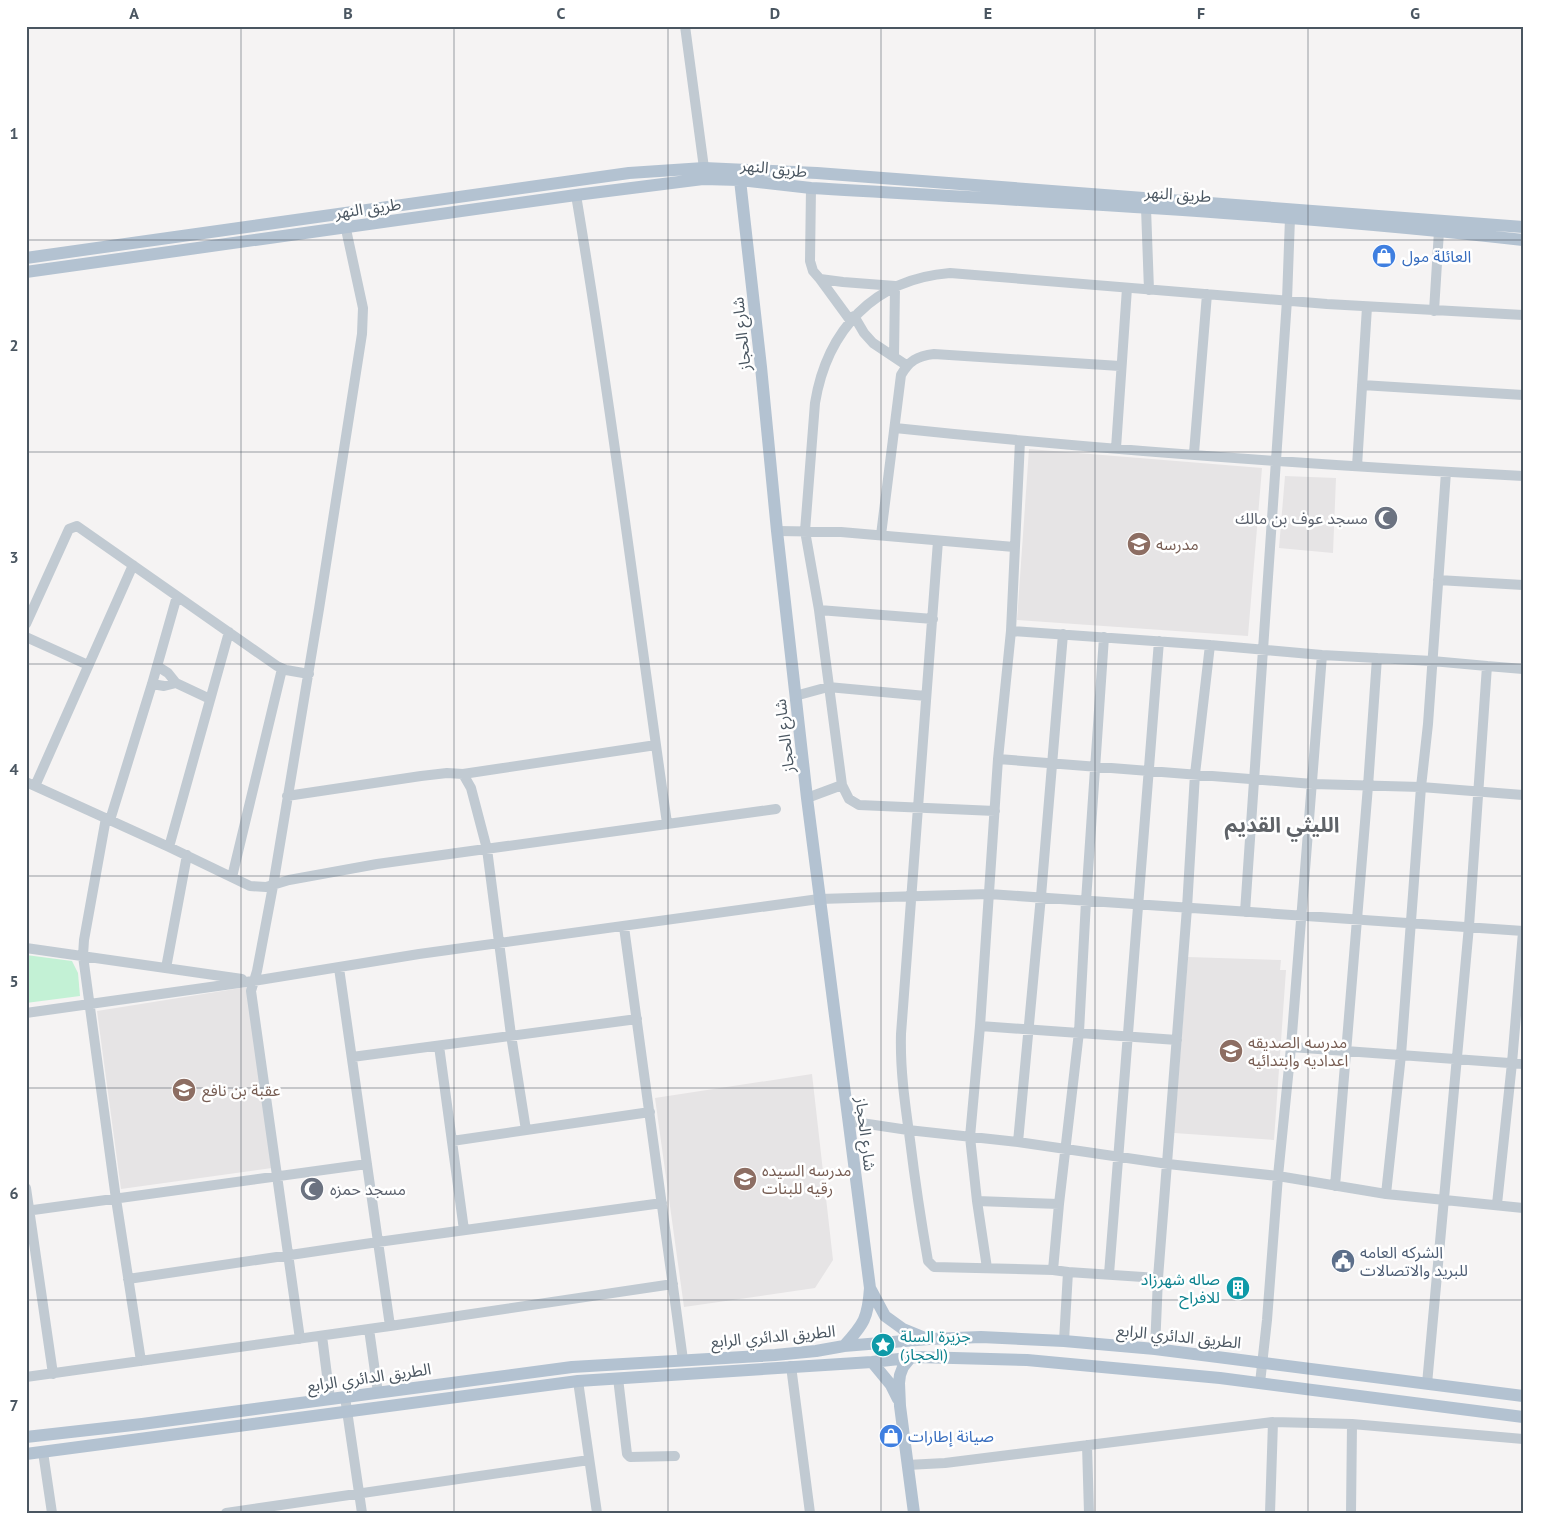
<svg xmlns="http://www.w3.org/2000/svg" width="1549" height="1539" viewBox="0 0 1549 1539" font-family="'PT Sans','Noto Sans Arabic',sans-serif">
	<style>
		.education { fill: #e6e4e5 }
		.green { fill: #c3f1d5 }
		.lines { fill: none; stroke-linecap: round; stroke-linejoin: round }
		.minor { stroke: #c1cad2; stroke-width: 10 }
		.major { stroke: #b3c2d1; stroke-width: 12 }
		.grid { fill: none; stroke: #4a5661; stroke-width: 1; stroke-opacity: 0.55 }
		.labels { text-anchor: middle; stroke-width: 5; stroke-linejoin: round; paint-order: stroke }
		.street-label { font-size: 16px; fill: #4a5661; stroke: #fff }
		.shop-label { font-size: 16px; fill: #366cbe; stroke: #fff; text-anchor: start }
		.worship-label { font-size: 16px; fill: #5b616d; stroke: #fff; text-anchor: end }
		.education-label { font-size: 16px; fill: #785e54; stroke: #fff; text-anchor: start }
		.service-label { font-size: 16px; fill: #4e5e75; stroke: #fff; text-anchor: start }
		.culture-label { font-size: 16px; fill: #0d838f; stroke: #fff; text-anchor: end }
		.district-label { font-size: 21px; font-weight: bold; fill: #5f6368; stroke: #fff }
		.neatline { fill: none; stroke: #4a5661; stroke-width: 2 }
		.grid-label { font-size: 16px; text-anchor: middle; font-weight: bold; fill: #4a5661 }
	</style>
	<rect width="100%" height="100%" fill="#f5f3f3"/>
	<path class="education" d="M 1029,449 L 1262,468 L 1248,636 L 1017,620 Z
		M 1285,476 L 1336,478 L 1333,553 L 1279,548 Z
		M 1188,957 L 1281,960 L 1280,970 L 1286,970 L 1274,1140 L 1174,1133 Z
		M 247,987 L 272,1168 L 121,1189 L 97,1011 Z
		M 812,1074 L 833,1260 L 815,1288 L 684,1307 L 655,1098 Z"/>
	<path class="green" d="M 26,955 L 72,961 L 78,973 L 80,996 L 26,1003 Z"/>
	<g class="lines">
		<path class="minor" d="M 685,26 L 704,168
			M 811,188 L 810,261 L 813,271 L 820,279 L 843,282 L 895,286 L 894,357
			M 576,195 C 611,404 637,614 667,823
			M 1146,208 L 1149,290
			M 820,279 L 850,320
			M 1434,311 L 1439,231
			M 854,316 L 864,333 L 873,343 L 906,365
			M 1362,385 L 1523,395
			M 895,428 C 1104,450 1313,465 1523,476
			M 1116,448 L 1127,288
			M 1194,453 L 1207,294
			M 1357,466 L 1367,307
			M 777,531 L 841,532 L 1014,547
			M 881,535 L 901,375 C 909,361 917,356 934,354 L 1120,366
			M 938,541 L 901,1034 C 900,1070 905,1104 910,1140 C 915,1181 921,1221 928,1261 L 934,1267 L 1053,1270
			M 1438,580 L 1523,585
			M 819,610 L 933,619
			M 26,624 L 69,529 L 77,526 L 277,666 L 286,670 L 309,674
			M 1011,631 L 1210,645 L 1322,655 L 1432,661 L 1487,666
			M 26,637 L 88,665
			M 157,666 L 168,673 L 176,683 L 210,699
			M 152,684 L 164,686 L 176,683
			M 795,696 L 828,687 L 926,696
			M 998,759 L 1313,784 L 1421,787 L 1523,795
			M 463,774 L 656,745
			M 26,782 L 169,847 L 250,886 L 266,887 L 289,880 L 377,864 L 776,809
			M 35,786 L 133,565
			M 287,796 L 421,776 L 447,773 L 463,774 L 471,788 L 487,849 L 511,1035 L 526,1130
			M 807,798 L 842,785
			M 995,811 L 859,805 L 849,799 L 842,785 L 819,610 L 805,531 L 815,403 C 827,330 874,279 950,273 L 1327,304 L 1523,315
			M 106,818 L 84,940 L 83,956 L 116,1199 L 141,1361
			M 110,820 L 152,684 L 177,596
			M 169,847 L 229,632
			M 232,877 L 282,669
			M 1245,912 L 1287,300 L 1290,218
			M 624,927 L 683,1360
			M 26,948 L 242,979
			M 166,968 L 187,855
			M 339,968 L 390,1326
			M 26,1013 L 253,981 L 419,954 L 819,899 L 989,894 L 1523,931
			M 980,1026 L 1177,1040
			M 439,1046 L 464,1230
			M 1291,1047 L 1523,1064
			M 352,1057 L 637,1019
			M 848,1121 L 908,1130 L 1018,1142 L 1168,1164 L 1278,1176 L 1386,1194 L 1523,1208
			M 452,1141 L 650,1112
			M 1018,1142 L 1041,896 L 1063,634
			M 1335,1186 L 1368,786 L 1377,658
			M 26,1188 L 53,1374
			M 1386,1194 L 1401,1055 L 1421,787 L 1428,724 L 1446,472
			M 977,1201 L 1059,1204
			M 1497,1204 L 1512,1063 L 1523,932
			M 26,1211 L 367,1164
			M 987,1268 L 977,1201 L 970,1137 L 980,1026 L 998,759 L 1011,631 L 1020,441
			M 1068,1272 L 1158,1278
			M 1109,1274 L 1159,641
			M 128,1279 L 378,1242 L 662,1203
			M 369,1329 L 378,1393
			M 322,1336 L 330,1399
			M 300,1339 L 251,991 L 257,971 L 273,886 L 319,609 L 362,334 L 363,308 L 344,220
			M 1064,1341 L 1068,1272 L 1053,1270 L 1059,1204 L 1079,1032 L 1086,901 L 1104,637
			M 1155,1349 L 1158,1278 L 1187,908 L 1195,774 L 1210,645
			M 791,1366 L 810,1513
			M 26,1377 L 390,1326 L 673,1284
			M 618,1378 L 627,1454 L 630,1457 L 675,1456
			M 578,1381 L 597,1513
			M 1260,1383 L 1267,1320 L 1278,1176 L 1291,1047 L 1322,655
			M 1427,1384 L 1469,926 L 1487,666 L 1523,669
			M 345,1397 L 362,1513
			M 1087,1445 L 1089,1513
			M 43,1452 L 52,1513
			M 907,1465 L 945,1463 L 1273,1422 L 1352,1424 L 1523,1439
			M 226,1513 L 589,1460
			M 1270,1513 L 1273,1422
			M 1351,1513 L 1352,1424"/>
		<path class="major" d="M 740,180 L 761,367 L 777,531 L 807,798 L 870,1288 C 868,1318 864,1324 844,1346
			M 26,258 L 629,173 L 704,168 L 817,173 L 1523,227
			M 26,272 L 576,195 L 703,179 L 740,180 L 811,188 C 1048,202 1286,213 1523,240
			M 870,1288 L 885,1316 L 903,1329 L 925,1338
			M 911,1357 L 903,1367 L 900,1375 L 899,1383 L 900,1406 L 914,1513
			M 872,1362 L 891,1385 L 898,1399
			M 26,1437 L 142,1424 L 572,1367 L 775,1355 L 816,1351 L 844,1346 L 929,1339 L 981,1337 L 1064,1341 L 1155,1349 L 1523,1396
			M 26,1454 L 578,1381 L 872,1362 L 917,1357 L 1027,1360 L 1220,1378 L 1523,1417"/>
	</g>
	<path class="grid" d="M 241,26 L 241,1513M 454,26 L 454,1513M 668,26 L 668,1513M 881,26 L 881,1513M 1095,26 L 1095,1513M 1308,26 L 1308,1513M 26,240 L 1523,240M 26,452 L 1523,452M 26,664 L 1523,664M 26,876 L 1523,876M 26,1088 L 1523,1088M 26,1300 L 1523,1300"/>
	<defs>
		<g id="shop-disc" transform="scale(1.25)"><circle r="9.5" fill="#3f7fe0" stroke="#fff"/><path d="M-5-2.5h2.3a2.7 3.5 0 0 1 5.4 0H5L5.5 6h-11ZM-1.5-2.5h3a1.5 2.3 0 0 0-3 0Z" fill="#fff"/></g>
		<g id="mosque-disc" transform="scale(1.25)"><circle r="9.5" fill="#6b7280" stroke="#fff"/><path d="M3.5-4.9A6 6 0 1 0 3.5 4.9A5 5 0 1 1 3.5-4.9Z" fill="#fff"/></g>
		<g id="school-disc" transform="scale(1.25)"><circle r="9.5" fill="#8d6e63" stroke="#fff"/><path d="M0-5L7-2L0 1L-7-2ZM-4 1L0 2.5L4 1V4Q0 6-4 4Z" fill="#fff"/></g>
		<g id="civic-disc" transform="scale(1.25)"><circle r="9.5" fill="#5c6f8a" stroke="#fff"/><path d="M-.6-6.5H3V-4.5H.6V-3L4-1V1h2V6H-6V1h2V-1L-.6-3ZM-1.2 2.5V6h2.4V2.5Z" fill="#fff"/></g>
		<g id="building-disc" transform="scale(1.25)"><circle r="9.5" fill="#0f9aa8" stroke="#fff"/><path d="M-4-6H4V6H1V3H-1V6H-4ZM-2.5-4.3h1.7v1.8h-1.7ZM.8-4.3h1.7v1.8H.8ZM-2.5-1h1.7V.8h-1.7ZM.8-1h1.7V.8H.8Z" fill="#fff"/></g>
		<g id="sight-disc" transform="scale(1.25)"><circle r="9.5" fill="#0f9aa8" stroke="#fff"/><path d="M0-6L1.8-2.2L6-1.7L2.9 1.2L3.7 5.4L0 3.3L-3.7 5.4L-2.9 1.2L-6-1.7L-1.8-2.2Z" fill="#fff"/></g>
	</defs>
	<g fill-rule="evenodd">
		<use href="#shop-disc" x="1384" y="256"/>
		<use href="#mosque-disc" x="1386" y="518"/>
		<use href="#school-disc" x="1139" y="544"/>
		<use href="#school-disc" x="1231" y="1051"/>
		<use href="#school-disc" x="184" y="1090"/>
		<use href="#school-disc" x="745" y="1179"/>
		<use href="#mosque-disc" x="312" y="1189"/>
		<use href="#civic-disc" x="1343" y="1261"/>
		<use href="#building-disc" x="1238" y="1288"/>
		<use href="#sight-disc" x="883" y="1345"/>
		<use href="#shop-disc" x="891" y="1436"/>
	</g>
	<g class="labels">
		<g class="street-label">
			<text transform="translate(774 168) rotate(6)" y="6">طريق النهر</text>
			<text transform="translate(1178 194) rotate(4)" y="6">طريق النهر</text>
			<text transform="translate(368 208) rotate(-8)" y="6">طريق النهر</text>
			<text transform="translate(741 334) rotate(-96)" y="6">شارع الحجاز</text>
			<text transform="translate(784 736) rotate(-97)" y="6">شارع الحجاز</text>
			<text transform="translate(866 1134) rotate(83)" y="6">شارع الحجاز</text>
			<text transform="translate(773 1336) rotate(-5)" y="6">الطريق الدائري الرابع</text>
			<text transform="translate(1179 1336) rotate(6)" y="6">الطريق الدائري الرابع</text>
			<text transform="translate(369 1377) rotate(-8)" y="6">الطريق الدائري الرابع</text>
		</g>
		<g class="shop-label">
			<text x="1402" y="262">العائلة مول</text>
			<text x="908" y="1442">صيانة إطارات</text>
		</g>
		<g class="worship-label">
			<text x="1368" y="524">مسجد عوف بن مالك</text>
			<text x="330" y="1195" text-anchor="start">مسجد حمزه</text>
		</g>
		<g class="education-label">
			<text x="1156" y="550">مدرسه</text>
			<text x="1248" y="1048">مدرسه الصديقه<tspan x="1248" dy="18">اعداديه وابتدائيه</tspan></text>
			<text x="202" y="1096">عقبة بن نافع</text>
			<text x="762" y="1176">مدرسه السيده<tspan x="762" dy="18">رقيه للبنات</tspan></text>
		</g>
		<g class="service-label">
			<text x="1360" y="1258">الشركه العامه<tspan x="1360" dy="18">للبريد والاتصالات</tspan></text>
		</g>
		<g class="culture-label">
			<text x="1220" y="1285">صاله شهرزاد<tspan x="1220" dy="18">للافراح</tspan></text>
			<text x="900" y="1342" text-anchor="start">جزيرة السلة<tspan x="900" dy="18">(الحجاز)</tspan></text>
		</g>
		<g class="district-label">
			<text x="1282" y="832">الليثي القديم</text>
		</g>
	</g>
	<rect width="1549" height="1539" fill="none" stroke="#ffffff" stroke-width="55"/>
	<rect x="28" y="28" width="1494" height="1484" class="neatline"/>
	<g class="grid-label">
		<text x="134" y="19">A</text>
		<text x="348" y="19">B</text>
		<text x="561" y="19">C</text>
		<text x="775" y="19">D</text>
		<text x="988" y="19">E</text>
		<text x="1201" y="19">F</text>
		<text x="1415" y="19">G</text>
		<text x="14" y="139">1</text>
		<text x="14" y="351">2</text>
		<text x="14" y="563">3</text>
		<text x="14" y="775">4</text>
		<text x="14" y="987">5</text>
		<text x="14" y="1199">6</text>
		<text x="14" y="1411">7</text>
	</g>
</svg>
